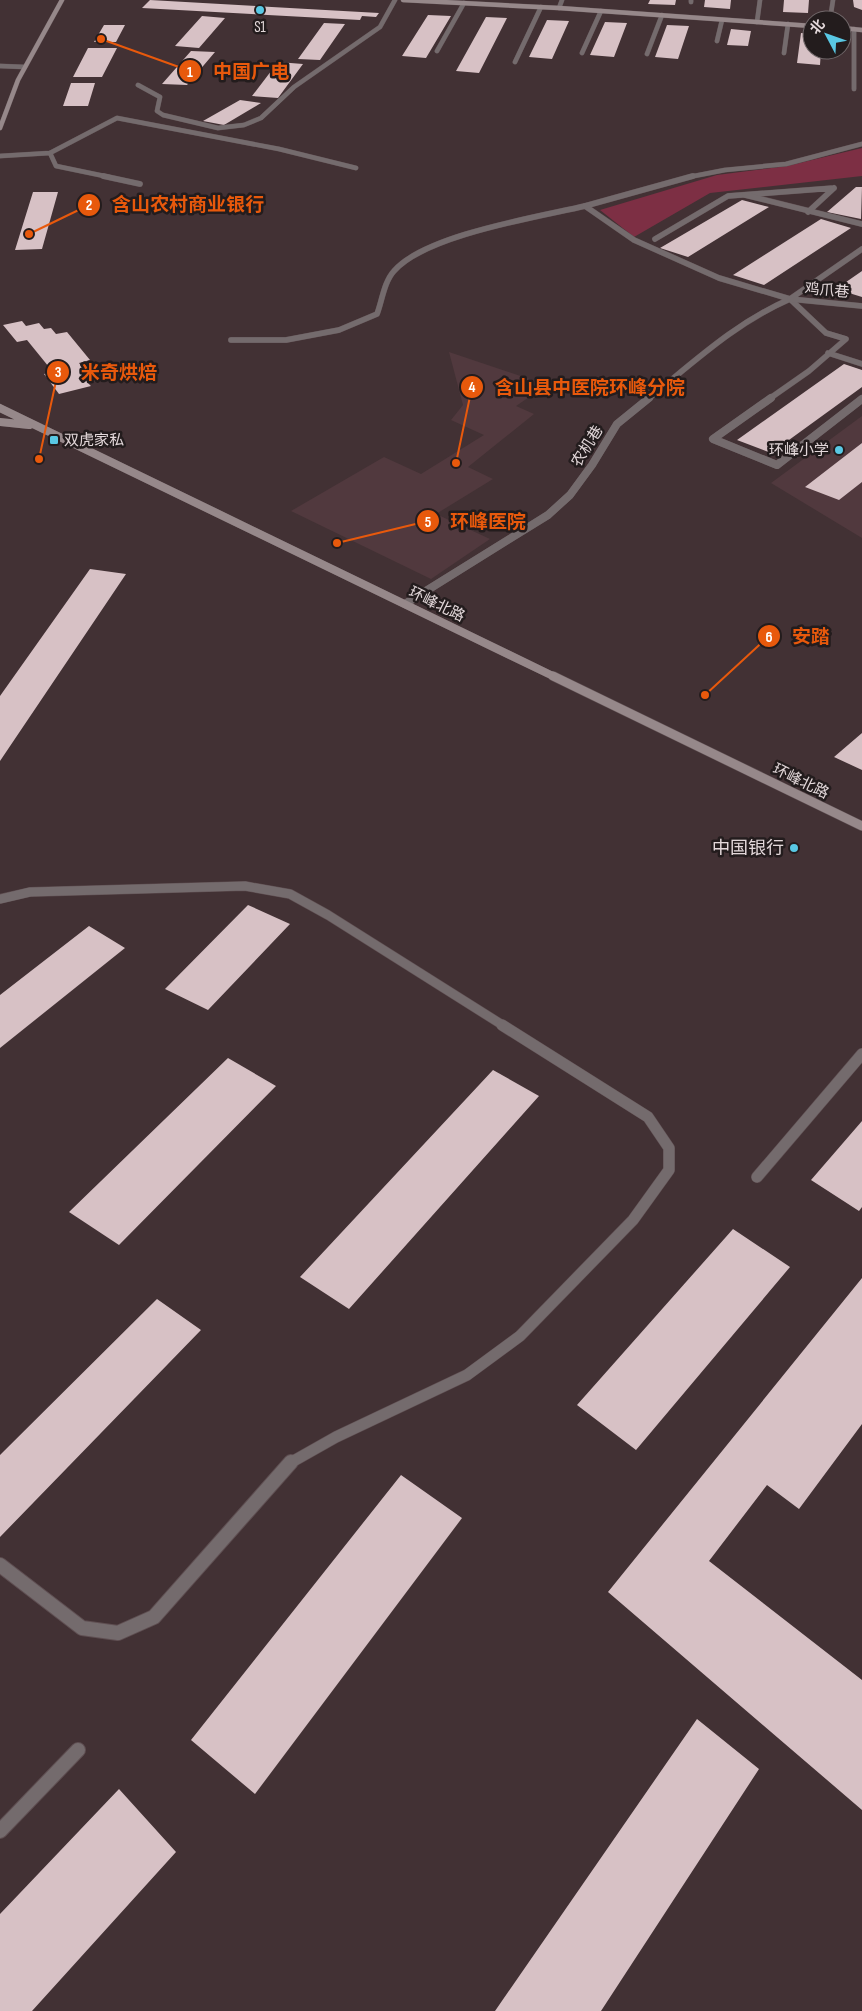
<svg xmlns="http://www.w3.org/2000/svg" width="862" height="2011" viewBox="0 0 862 2011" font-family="'Sofia Sans Condensed','Noto Sans SC',sans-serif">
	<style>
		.built { fill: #51393e }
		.green { fill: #7d2f44 }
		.building { fill: #d7c1c5 }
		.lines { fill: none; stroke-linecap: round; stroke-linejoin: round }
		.service-far4-casing { stroke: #5f4f52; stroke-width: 5 }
		.service-far3-casing { stroke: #5f4f52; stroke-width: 6 }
		.service-far2-casing { stroke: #5f4f52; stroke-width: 8 }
		.service-far1-casing { stroke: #5f4f52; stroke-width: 12 }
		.service-casing { stroke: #5f4f52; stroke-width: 16 }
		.minor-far4-casing { stroke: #5f4f52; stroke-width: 5 }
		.minor-far3-casing { stroke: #5f4f52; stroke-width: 6 }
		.minor-far2-casing { stroke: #5f4f52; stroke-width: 10 }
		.minor-far1-casing { stroke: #5f4f52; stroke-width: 12 }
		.minor-casing { stroke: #5f4f52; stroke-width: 16 }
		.tertiary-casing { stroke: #5f4f52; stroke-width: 5 }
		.secondary-far2-casing { stroke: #5f4f52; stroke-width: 5 }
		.secondary-far1-casing { stroke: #5f4f52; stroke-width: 8 }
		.secondary-casing { stroke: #5f4f52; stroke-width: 10 }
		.service-far4 { stroke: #746b6d; stroke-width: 4.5 }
		.service-far3 { stroke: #746b6d; stroke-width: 5.5 }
		.service-far2 { stroke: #746b6d; stroke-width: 8 }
		.service-far1 { stroke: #746b6d; stroke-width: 11 }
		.service { stroke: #746b6d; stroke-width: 14 }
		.minor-far4 { stroke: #746b6d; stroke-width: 4.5 }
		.minor-far3 { stroke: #746b6d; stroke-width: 5.5 }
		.minor-far2 { stroke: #746b6d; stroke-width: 9 }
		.minor-far1 { stroke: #746b6d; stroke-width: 11 }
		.minor { stroke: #746b6d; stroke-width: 14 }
		.tertiary { stroke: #746b6d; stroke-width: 4.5 }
		.secondary-far2 { stroke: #96888a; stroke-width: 4.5 }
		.secondary-far1 { stroke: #96888a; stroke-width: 8 }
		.secondary { stroke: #96888a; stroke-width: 9 }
		.poi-dot { fill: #59c8e4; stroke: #231c1d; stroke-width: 2 }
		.labels { text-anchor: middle; stroke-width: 5; stroke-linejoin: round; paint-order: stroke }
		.far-poi-label { font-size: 15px; fill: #e3d8da; stroke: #231c1d }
		.far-street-label { font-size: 15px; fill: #e3d8da; stroke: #231c1d }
		.poi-label { font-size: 18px; fill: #e3d8da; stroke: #231c1d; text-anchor: end }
		.leader { fill: none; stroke: #e8590c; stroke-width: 2 }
		.callout-dot { fill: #e8590c; stroke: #231c1d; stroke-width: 2 }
		.mark-label { font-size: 15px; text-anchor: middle; font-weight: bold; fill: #fff }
		.callout-label { font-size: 19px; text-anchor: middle; font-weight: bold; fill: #e8590c; stroke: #231c1d; stroke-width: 5; stroke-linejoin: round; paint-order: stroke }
	</style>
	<rect width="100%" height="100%" fill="#423134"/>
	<path class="built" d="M 449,352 L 547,385 L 516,406 L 534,414 L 468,467 L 493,479 L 436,514 L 490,539 L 431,579 L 291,511 L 384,457 L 421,474 L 484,435 L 451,420 L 463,405 Z
		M 862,416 L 862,538 L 771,483 Z"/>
	<path class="green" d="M 862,148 L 862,176 L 710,193 L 634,237 L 600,210 L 717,175 L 787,166 Z"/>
	<path class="building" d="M 150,0 L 379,13 L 376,17 L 362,16 L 360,20 L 142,8 Z
		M 650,0 L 676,0 L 675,5 L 648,4 Z
		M 705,0 L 731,0 L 730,9 L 704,7 Z
		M 784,0 L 809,0 L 808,13 L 783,12 Z
		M 853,0 L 862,0 L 862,10 L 854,7 Z
		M 428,15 L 451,16 L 426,58 L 402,56 Z
		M 202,16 L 225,18 L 199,48 L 175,46 Z
		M 486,17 L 507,18 L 479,73 L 456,71 Z
		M 547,20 L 569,21 L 552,59 L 529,57 Z
		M 605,22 L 627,23 L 614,57 L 590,55 Z
		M 324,23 L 345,24 L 320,60 L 298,59 Z
		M 104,25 L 125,25 L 116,42 L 94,42 Z
		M 667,25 L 689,26 L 678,59 L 655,57 Z
		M 731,29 L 751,31 L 748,46 L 727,45 Z
		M 801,33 L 812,34 L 812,50 L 821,50 L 820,65 L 797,63 Z
		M 88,48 L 117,48 L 102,77 L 73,77 Z
		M 191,51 L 215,52 L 187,85 L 162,84 Z
		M 278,62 L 303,64 L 278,98 L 252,96 Z
		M 71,83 L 95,83 L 88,106 L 63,106 Z
		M 240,100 L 261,103 L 224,125 L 203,121 Z
		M 856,187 L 862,187 L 861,219 L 827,212 Z
		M 33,192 L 58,192 L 42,249 L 15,250 Z
		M 742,200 L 769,207 L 688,257 L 660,248 Z
		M 821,219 L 851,228 L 764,285 L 733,275 Z
		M 862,271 L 862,297 L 836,289 Z
		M 22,321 L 26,326 L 39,323 L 44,329 L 51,328 L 56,334 L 67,332 L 90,360 L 79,363 L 82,367 L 86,366 L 98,380 L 88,383 L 91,386 L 59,394 L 44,374 L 53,372 L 27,340 L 17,342 L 3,325 Z
		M 844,364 L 862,370 L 862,387 L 771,453 L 737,440 Z
		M 862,443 L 862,482 L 839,500 L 805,487 Z
		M 90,569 L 126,574 L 0,761 L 0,696 Z
		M 862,733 L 862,770 L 834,757 Z
		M 248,905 L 290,924 L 208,1010 L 165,989 Z
		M 89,926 L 125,948 L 0,1048 L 0,995 Z
		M 228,1058 L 276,1086 L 119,1245 L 69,1212 Z
		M 493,1070 L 539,1096 L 349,1309 L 300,1277 Z
		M 862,1121 L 862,1207 L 859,1211 L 811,1180 Z
		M 733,1229 L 790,1267 L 636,1450 L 577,1405 Z
		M 862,1278 L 862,1424 L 799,1509 L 767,1485 L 709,1561 L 862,1680 L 862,1810 L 608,1592 Z
		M 157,1299 L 201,1330 L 0,1537 L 0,1455 Z
		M 401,1475 L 462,1518 L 255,1794 L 191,1740 Z
		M 697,1719 L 759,1769 L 601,2011 L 495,2011 Z
		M 119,1789 L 176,1852 L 32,2011 L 0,2011 L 0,1914 Z"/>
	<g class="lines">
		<g class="service-far4-casing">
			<path id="service-far4" d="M 691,0 L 691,2
				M 757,22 L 760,0
				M 854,29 L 854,89
				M 717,41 L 722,20
				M 437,51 L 464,3
				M 582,53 L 601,11
				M 784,53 L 788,24
				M 647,54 L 662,15
				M 515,62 L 541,7
				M 50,153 L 56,166 L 109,177"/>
		</g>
		<g class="service-far3-casing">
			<path id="service-far3" d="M 103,176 L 140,184
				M 808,212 L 834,188
				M 655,239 L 728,196 L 834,188
				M 231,340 L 286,340 L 339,330 L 377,314 C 382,301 384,282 394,271 C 425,235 538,217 585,206 L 634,240 L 719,278 L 790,299 L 826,333 L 846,339 L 809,371 L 769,399
				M 828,353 L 862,364
				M 648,399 C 694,362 735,323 790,299"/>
		</g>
		<g class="service-far2-casing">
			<path id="service-far2" d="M 771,398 L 713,439 L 777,465 L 862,399
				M 405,604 L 548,515 L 570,495 L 592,465 L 617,424 L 649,398"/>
		</g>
		<g class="service-far1-casing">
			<path id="service-far1" d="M 757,1177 L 862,1054"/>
		</g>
		<g class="service-casing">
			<path id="service" d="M 0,1831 L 78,1750"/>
		</g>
		<g class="minor-far4-casing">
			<path id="minor-far4" d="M 830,20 L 833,0
				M 0,66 L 25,67
				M 138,85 L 160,97 L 157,111 L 163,115 L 218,128 L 244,125 L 261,118 L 294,87 L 380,27 L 395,0
				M 0,156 L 50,153 L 117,118 L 279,149 L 356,168
				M 689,177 L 725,170 L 786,164 L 862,144"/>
		</g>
		<g class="minor-far3-casing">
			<path id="minor-far3" d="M 745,195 L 862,224
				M 585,206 L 693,176
				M 790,299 L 862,249
				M 790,299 L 862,306"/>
		</g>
		<g class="minor-far2-casing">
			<path id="minor-far2" d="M 0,899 L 30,892 L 245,886 L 290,894 L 328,915 L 504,1026"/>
		</g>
		<g class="minor-far1-casing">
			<path id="minor-far1" d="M 290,1463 L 336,1437 L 467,1375 L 520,1336 L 633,1220 L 669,1170 L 669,1148 L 648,1117 L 502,1025"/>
		</g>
		<g class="minor-casing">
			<path id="minor" d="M 0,1565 L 82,1628 L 118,1633 L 154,1617 L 291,1462"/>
		</g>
		<g class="tertiary-casing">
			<path id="tertiary" d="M 559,8 L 562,0"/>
		</g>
		<g class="secondary-far2-casing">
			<path id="secondary-far2" d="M 403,0 L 559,8 L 812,26
				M 842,28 L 862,30
				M 0,128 L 18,80 L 62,0"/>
		</g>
		<g class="secondary-far1-casing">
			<path id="secondary-far1" d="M 0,408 L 555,677
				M 0,422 L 29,425"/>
		</g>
		<g class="secondary-casing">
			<path id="secondary" d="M 553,676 L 862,826"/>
		</g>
		<use href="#service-far4" class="service-far4"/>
		<use href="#service-far3" class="service-far3"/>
		<use href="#service-far2" class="service-far2"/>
		<use href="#service-far1" class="service-far1"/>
		<use href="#service" class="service"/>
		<use href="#minor-far4" class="minor-far4"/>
		<use href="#minor-far3" class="minor-far3"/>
		<use href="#minor-far2" class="minor-far2"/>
		<use href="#minor-far1" class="minor-far1"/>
		<use href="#minor" class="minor"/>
		<use href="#tertiary" class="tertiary"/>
		<use href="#secondary-far2" class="secondary-far2"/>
		<use href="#secondary-far1" class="secondary-far1"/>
		<use href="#secondary" class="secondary"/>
	</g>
	<g class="poi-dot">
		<circle cx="260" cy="10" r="5"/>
		<rect x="49" y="435" width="10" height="10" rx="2.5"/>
		<circle cx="839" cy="450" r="5"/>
		<circle cx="794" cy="848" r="5"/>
	</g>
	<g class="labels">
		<g class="far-poi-label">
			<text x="260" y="32">S1</text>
			<text x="64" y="445" text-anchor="start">双虎家私</text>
			<text x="829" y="455" text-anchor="end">环峰小学</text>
		</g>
		<g class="far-street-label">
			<text transform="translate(827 290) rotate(5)" y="5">鸡爪巷</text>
			<text transform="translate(587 446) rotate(-58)" y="5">农机巷</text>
			<text transform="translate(437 604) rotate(26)" y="5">环峰北路</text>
			<text transform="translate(801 781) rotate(26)" y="5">环峰北路</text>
		</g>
		<g class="poi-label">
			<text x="784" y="854">中国银行</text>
		</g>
	</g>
	<path class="leader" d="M101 39L190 71M29 234L89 205M39 459L58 372M456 463L472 387M337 543L428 521M705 695L769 636"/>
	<g class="callout-dot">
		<circle cx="101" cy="39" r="5"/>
		<circle cx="29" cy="234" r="5"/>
		<circle cx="39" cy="459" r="5"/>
		<circle cx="456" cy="463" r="5"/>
		<circle cx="337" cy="543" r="5"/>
		<circle cx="705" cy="695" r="5"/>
		<circle cx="190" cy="71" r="12"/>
		<circle cx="89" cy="205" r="12"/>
		<circle cx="58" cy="372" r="12"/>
		<circle cx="472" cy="387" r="12"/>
		<circle cx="428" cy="521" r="12"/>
		<circle cx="769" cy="636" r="12"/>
	</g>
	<g class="mark-label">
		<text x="190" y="77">1</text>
		<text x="89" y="210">2</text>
		<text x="58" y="377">3</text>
		<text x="472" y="392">4</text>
		<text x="428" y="527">5</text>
		<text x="769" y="642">6</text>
	</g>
	<g class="callout-label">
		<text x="251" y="78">中国广电</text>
		<text x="188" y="211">含山农村商业银行</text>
		<text x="119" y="379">米奇烘焙</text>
		<text x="590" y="394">含山县中医院环峰分院</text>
		<text x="488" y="528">环峰医院</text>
		<text x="811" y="643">安踏</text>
	</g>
	<g transform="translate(827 35) rotate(311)"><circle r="24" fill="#231c1d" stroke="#706769"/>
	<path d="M0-4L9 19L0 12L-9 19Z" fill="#59c8e4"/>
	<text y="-8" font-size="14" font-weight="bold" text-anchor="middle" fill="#e3d8da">北</text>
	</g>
</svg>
